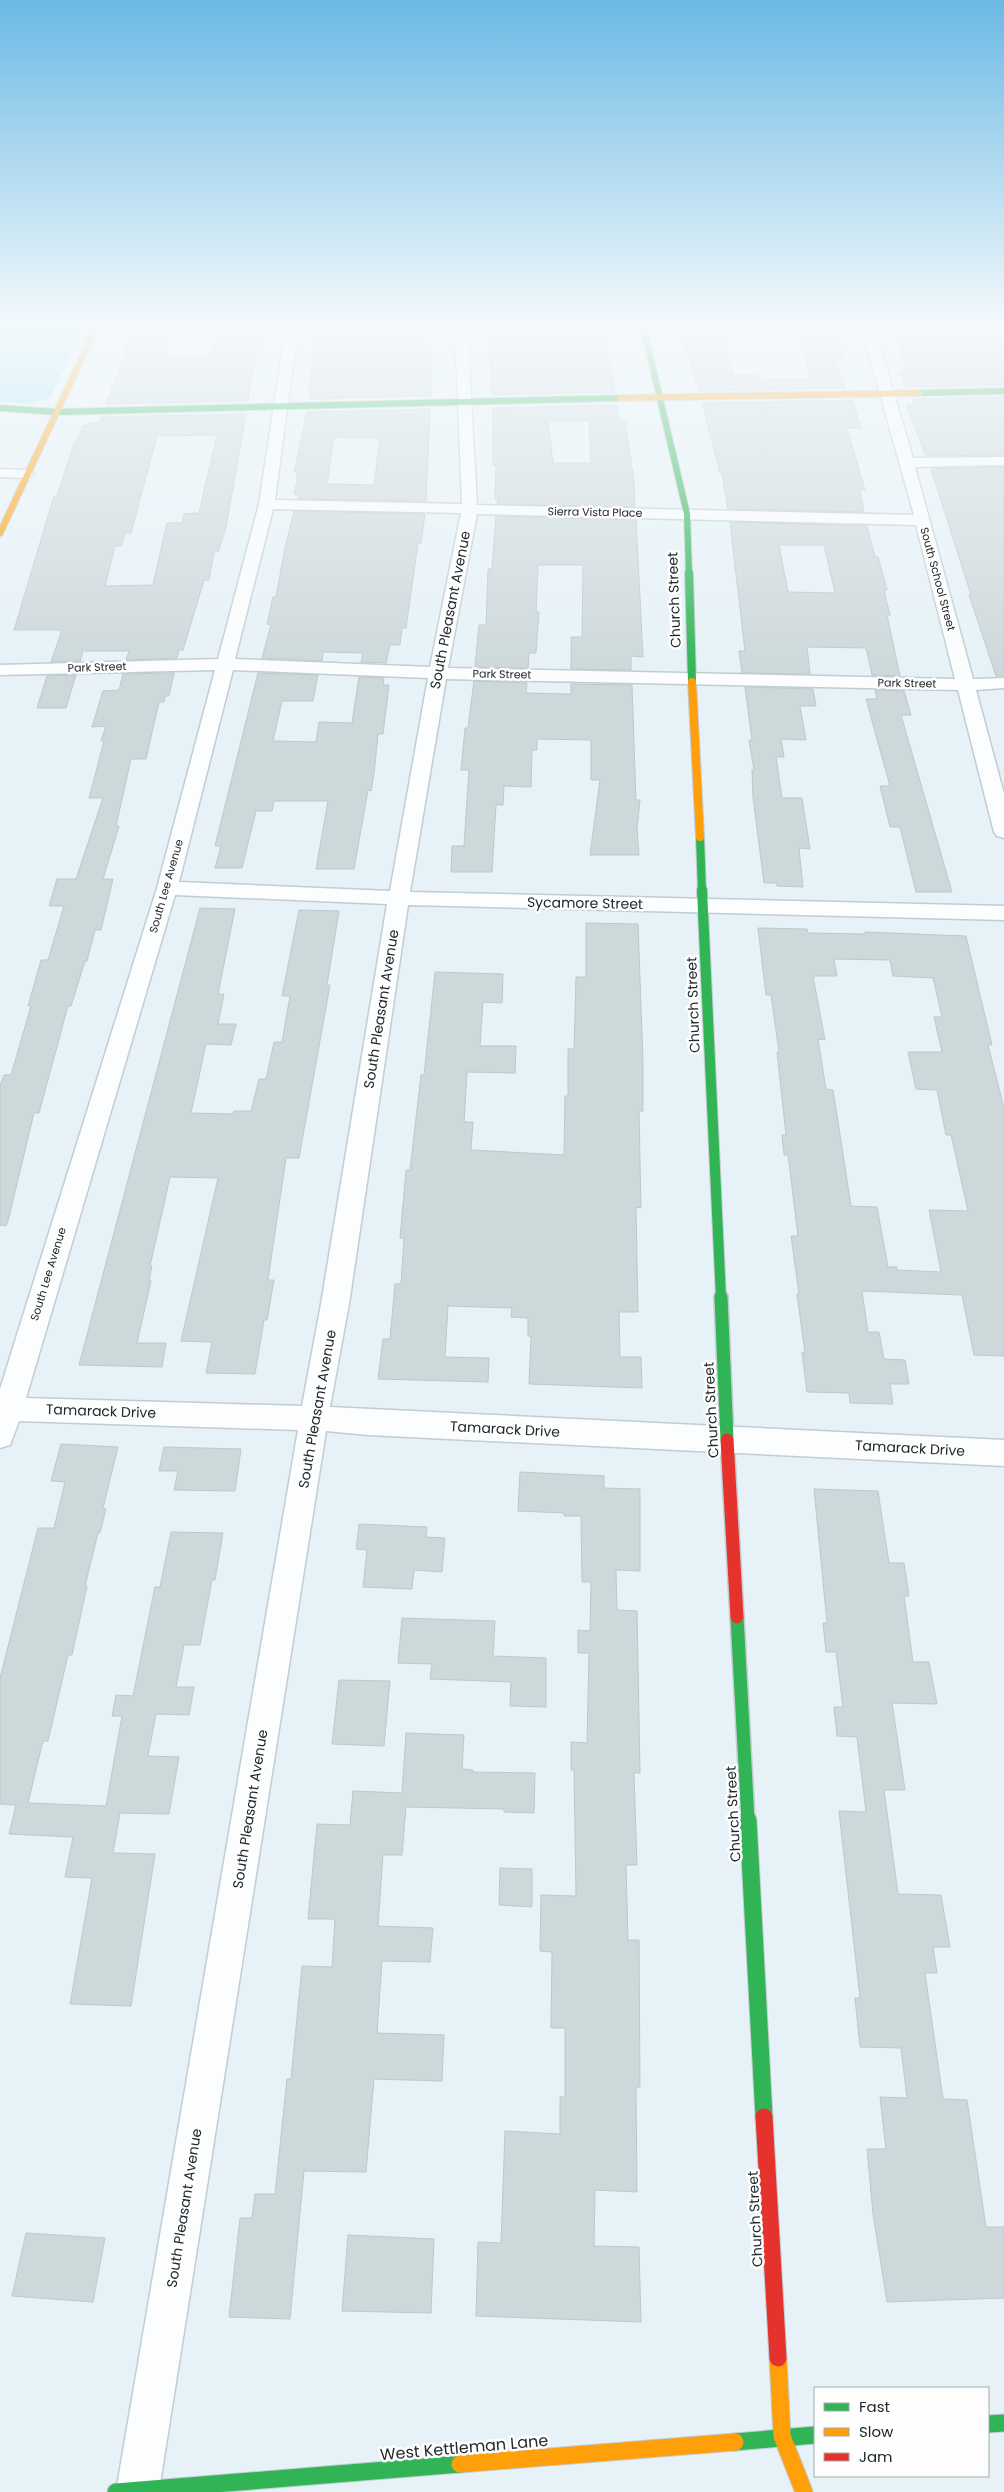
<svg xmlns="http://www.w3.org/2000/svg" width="1004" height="2492" viewBox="0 0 1004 2492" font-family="Poppins,sans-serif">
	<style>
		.green { fill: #9de1f9 }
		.building { fill: #cdd8db; stroke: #bec8cc; fill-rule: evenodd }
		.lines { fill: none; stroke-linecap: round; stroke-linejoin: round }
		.street-casing { stroke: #c2cdd1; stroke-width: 3 }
		.fast-far4-casing { stroke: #c2cdd1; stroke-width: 8 }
		.fast-far3-casing { stroke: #c2cdd1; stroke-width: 10 }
		.fast-far2-casing { stroke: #c2cdd1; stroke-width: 12 }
		.fast-far1-casing { stroke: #c2cdd1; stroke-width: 16 }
		.fast-casing { stroke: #c2cdd1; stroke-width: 19 }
		.slow-far2-casing { stroke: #c2cdd1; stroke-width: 8 }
		.slow-far1-casing { stroke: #c2cdd1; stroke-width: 10 }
		.slow-casing { stroke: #c2cdd1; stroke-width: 19 }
		.jam-far1-casing { stroke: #c2cdd1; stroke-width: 16 }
		.jam-casing { stroke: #c2cdd1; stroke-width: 19 }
		.street { fill: #fbfdfe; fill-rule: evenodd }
		.fast-far4 { stroke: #30b455; stroke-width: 6 }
		.fast-far3 { stroke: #30b455; stroke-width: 8 }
		.fast-far2 { stroke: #30b455; stroke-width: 10 }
		.fast-far1 { stroke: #30b455; stroke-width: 13 }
		.fast { stroke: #30b455; stroke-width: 17 }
		.slow-far2 { stroke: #ff9f0a; stroke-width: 6 }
		.slow-far1 { stroke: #ff9f0a; stroke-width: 8 }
		.slow { stroke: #ff9f0a; stroke-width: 17 }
		.jam-far1 { stroke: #e5322d; stroke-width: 13 }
		.jam { stroke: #e5322d; stroke-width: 17 }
		.labels { text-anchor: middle; stroke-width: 5; stroke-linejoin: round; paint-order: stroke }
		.far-street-label { font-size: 11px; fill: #20292d; stroke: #fefefe }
		.street-label { font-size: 14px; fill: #20292d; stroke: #fefefe }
		.near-street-label { font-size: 16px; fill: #20292d; stroke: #fefefe }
	</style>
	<rect width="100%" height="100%" fill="#e6f2f7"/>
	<path class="green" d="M 0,326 L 85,326 L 50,398 L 29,404 L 0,401 Z"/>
	<path class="building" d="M 319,326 L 426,326 L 425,347 L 431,347 L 431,396 L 310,399 L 311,391 L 308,392 Z
		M 600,326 L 611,368 L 615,392 L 492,395 L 488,333 L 515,332 L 515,327 Z
		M 225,327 L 253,327 L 252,331 L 259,331 L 248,401 L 106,404 L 126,352 L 124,352 L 132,329 L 172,329 L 164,356 L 211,356 L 217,337 L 222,337 Z
		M 800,327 L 833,327 L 844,362 L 835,362 L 846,388 L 699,391 L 680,330 L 718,329 L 734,375 L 757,375 L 759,380 L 811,379 L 798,330 L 801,330 Z
		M 896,334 L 917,334 L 918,337 L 1004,338 L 1004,385 L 906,387 L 898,371 L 905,371 L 903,366 L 906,366 Z
		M 1004,397 L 1004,455 L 926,456 L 906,405 L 916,405 L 912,399 Z
		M 852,400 L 861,428 L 847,428 L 865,490 L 860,490 L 864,512 L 728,509 L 722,473 L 720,473 L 702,403 Z
		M 617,405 L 619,422 L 625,422 L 634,481 L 635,507 L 497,504 L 498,499 L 495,499 L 496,465 L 493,465 L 493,408 ZM 548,421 L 589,421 L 591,463 L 553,463 Z
		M 430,409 L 426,501 L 298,499 L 299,494 L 294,494 L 298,478 L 296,478 L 298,472 L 294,472 L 307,412 ZM 334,437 L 380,438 L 374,485 L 327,484 Z
		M 246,414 L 226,527 L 218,552 L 214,552 L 209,580 L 204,580 L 183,650 L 179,650 L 177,658 L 126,660 L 129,651 L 83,651 L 80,661 L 51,662 L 62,630 L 14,630 L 54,496 L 57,496 L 75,441 L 77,441 L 83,426 L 87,426 L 89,423 L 100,423 L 102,417 ZM 217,435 L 199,513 L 184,514 L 182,523 L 167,523 L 153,585 L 105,586 L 115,546 L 121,546 L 125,533 L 131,533 L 157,436 Z
		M 1004,467 L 1004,676 L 996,676 L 969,595 L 971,595 L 931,469 Z
		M 294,511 L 425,514 L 421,543 L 418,543 L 406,628 L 402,628 L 400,645 L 390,645 L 386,663 L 361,662 L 363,653 L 323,652 L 322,661 L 262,658 L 271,625 L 267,624 L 273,597 L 276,597 L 285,548 Z
		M 496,516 L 636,520 L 643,657 L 631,656 L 631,670 L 571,669 L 571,637 L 582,637 L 583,565 L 538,565 L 536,612 L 539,612 L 536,653 L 529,653 L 528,668 L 475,667 L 479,625 L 486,625 L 488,569 L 492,569 Z
		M 730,522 L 867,526 L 875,557 L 878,557 L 887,590 L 884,590 L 890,615 L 887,615 L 900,676 L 872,675 L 866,648 L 807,647 L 810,674 L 742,673 L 739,651 L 745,651 ZM 779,545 L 824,545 L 835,593 L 788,592 Z
		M 174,673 L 169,696 L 165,696 L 164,702 L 159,702 L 146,759 L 131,759 L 116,826 L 119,826 L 103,879 L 113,879 L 101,930 L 95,930 L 87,961 L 85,961 L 71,1006 L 68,1006 L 39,1113 L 34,1113 L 8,1221 L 6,1226 L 0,1225 L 0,1086 L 4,1075 L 11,1075 L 31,1006 L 28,1006 L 41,960 L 48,960 L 64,906 L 49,906 L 57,879 L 76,879 L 103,798 L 89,798 L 104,741 L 101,741 L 106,726 L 92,727 L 103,691 L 119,690 L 123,674 Z
		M 258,673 L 318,675 L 313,701 L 282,701 L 273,741 L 316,742 L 319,722 L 352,723 L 359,677 L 384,678 L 383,685 L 389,685 L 383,734 L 378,734 L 374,774 L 371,791 L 368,790 L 354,869 L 316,869 L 328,801 L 274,801 L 272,811 L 256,811 L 242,868 L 215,868 L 221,846 L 215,846 Z
		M 76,675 L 66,708 L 37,708 L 47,676 Z
		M 474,681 L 527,683 L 526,693 L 571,694 L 571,684 L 632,685 L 636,800 L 640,800 L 637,829 L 639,855 L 590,855 L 600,780 L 591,780 L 591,740 L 537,739 L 537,750 L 532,750 L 531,787 L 504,786 L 503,805 L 496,805 L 492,872 L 451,872 L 452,846 L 464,846 L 469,770 L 461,770 L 465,728 L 468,728 Z
		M 745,687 L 813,689 L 816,706 L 800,706 L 806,740 L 781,739 L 784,757 L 776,757 L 782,798 L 802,798 L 810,849 L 799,848 L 803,887 L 777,886 L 777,883 L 764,883 L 753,797 L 752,770 L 754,770 L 749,740 L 752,740 Z
		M 875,690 L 904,691 L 911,715 L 901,715 L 952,892 L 916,892 L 900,827 L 890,827 L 880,786 L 890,786 L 866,699 L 877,699 Z
		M 200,908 L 235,909 L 218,994 L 224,994 L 218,1024 L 236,1024 L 231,1045 L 206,1044 L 191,1113 L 233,1114 L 234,1111 L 251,1111 L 259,1079 L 266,1079 L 274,1042 L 282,1042 L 290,996 L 282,996 L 299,910 L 339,911 L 327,985 L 330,985 L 299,1158 L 286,1158 L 268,1280 L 274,1280 L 267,1320 L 264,1320 L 255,1374 L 206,1373 L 212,1342 L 181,1341 L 218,1178 L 170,1177 L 150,1266 L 152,1266 L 149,1281 L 151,1281 L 137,1343 L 166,1343 L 162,1367 L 79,1365 Z
		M 586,923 L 638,924 L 643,1061 L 643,1111 L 639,1111 L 641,1208 L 636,1207 L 638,1312 L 619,1312 L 620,1357 L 641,1357 L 642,1388 L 529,1384 L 531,1336 L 528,1336 L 528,1318 L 511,1317 L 512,1308 L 448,1306 L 445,1357 L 489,1358 L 488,1382 L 378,1379 L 383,1339 L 390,1339 L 395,1284 L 401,1284 L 404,1238 L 400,1238 L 406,1170 L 410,1170 L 421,1075 L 424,1075 L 435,972 L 503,974 L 502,1003 L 483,1002 L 480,1046 L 516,1046 L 515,1073 L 467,1072 L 464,1122 L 473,1122 L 471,1150 L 564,1155 L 565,1096 L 568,1096 L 568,1049 L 574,1049 L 576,977 L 586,977 Z
		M 758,928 L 807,929 L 808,933 L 866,934 L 865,932 L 966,936 L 992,1045 L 988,1045 L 1004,1108 L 1004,1356 L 974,1355 L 962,1295 L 862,1291 L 868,1332 L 879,1332 L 884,1359 L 905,1360 L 909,1384 L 890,1384 L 893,1404 L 850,1403 L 849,1393 L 807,1392 L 802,1352 L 805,1353 L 797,1294 L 799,1294 L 791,1236 L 798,1236 L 788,1155 L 784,1155 L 782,1135 L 786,1135 L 777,1052 L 779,1052 L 771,995 L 766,995 ZM 834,959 L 890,960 L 893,976 L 933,978 L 942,1017 L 934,1017 L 942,1052 L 908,1052 L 916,1089 L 937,1090 L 946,1135 L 951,1135 L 968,1211 L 929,1210 L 941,1272 L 897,1270 L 897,1267 L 888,1267 L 877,1207 L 851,1206 L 833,1090 L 826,1089 L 818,1039 L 825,1040 L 813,976 L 837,976 Z
		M 61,1444 L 118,1447 L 103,1508 L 106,1509 L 100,1533 L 98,1533 L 85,1586 L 87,1586 L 72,1655 L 68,1655 L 48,1741 L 43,1741 L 28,1803 L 106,1806 L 122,1716 L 112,1716 L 116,1695 L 133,1696 L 155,1587 L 160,1587 L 171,1532 L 223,1533 L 215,1580 L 212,1580 L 200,1645 L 184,1645 L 176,1687 L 194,1687 L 189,1715 L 156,1714 L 148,1756 L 179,1757 L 169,1814 L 120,1813 L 113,1853 L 155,1854 L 131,2006 L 70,2004 L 92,1878 L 65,1877 L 73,1837 L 9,1834 L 16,1805 L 0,1804 L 0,1678 L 38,1528 L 54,1528 L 65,1482 L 51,1481 Z
		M 164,1447 L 241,1449 L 235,1491 L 174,1490 L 178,1471 L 159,1471 Z
		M 520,1472 L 604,1476 L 604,1488 L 640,1489 L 640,1571 L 616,1570 L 617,1610 L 637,1611 L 640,1773 L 634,1773 L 637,1865 L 626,1865 L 628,1940 L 639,1940 L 640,2087 L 636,2087 L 637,2192 L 595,2190 L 594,2246 L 639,2247 L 641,2322 L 476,2316 L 478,2242 L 501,2243 L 505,2131 L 560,2134 L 560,2097 L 565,2097 L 565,2028 L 551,2028 L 552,1952 L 540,1951 L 541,1895 L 576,1896 L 574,1770 L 571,1770 L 571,1742 L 587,1743 L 589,1653 L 578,1653 L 578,1630 L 590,1631 L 591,1582 L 582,1582 L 581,1516 L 564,1516 L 564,1513 L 518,1511 Z
		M 814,1489 L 878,1491 L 889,1563 L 904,1563 L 909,1596 L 904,1596 L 913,1662 L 929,1662 L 937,1704 L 892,1703 L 905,1790 L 884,1790 L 898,1894 L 941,1895 L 950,1947 L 933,1947 L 937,1973 L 925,1973 L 943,2099 L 967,2100 L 986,2227 L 1004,2227 L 1004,2298 L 887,2302 L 873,2214 L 867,2149 L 886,2149 L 880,2097 L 907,2098 L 901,2048 L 860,2047 L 855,1998 L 860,1998 L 839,1811 L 866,1812 L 857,1737 L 837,1736 L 834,1707 L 843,1707 L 836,1652 L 826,1652 L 823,1623 L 827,1623 Z
		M 359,1524 L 427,1527 L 426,1537 L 445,1538 L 442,1572 L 414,1570 L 412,1589 L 363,1587 L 367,1550 L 356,1549 Z
		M 402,1618 L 495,1621 L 493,1656 L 546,1658 L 546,1707 L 510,1706 L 511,1682 L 430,1679 L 432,1664 L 398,1663 Z
		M 339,1680 L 390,1681 L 384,1746 L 332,1744 Z
		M 406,1733 L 464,1735 L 462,1769 L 473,1770 L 473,1772 L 535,1773 L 534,1813 L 504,1812 L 504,1809 L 406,1807 L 402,1855 L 383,1855 L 378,1926 L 433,1928 L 430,1962 L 382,1961 L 377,2033 L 444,2035 L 442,2081 L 374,2079 L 366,2172 L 304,2171 L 290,2319 L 229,2317 L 240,2218 L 252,2218 L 255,2194 L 275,2194 L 287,2079 L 291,2079 L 302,1966 L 332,1967 L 335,1919 L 308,1919 L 317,1824 L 350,1825 L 353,1791 L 402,1793 Z
		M 500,1868 L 532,1869 L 532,1907 L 499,1905 Z
		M 26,2233 L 105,2238 L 93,2302 L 12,2296 Z
		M 348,2235 L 434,2239 L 431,2313 L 342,2311 Z"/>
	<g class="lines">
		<g class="street-casing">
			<path id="street" d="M 286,326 L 298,326 L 275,500 L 462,504 L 455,326 L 467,326 L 477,505 L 914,515 L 861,326 L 874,326 L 913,458 L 1004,457 L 1004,465 L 915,467 L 973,679 L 1004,678 L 1004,688 L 976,690 L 1004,794 L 1004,838 L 997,836 L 994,832 L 958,690 L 446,679 L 410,892 L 1004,906 L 1004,920 L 408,905 L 349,1304 L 330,1407 L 1004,1440 L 1004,1466 L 368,1435 L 326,1431 L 159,2490 L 158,2492 L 116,2492 L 298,1430 L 19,1421 L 10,1445 L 0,1448 L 0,1389 L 157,888 L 215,670 L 0,675 L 0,665 L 218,659 L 259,504 ZM 273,509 L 461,513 L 430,667 L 235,659 ZM 477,514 L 916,525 L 955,679 L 448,668 ZM 233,670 L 428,678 L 390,891 L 179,882 ZM 175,895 L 387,904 L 321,1304 L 302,1406 L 26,1398 Z
				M 0,469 L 27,470 L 34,474 L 27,478 L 0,477 Z"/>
		</g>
		<g class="fast-far4-casing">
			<path id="fast-far4" d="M 643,326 L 687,514 L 689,574
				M 919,393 L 1004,391
				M 0,408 L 56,412 L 621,398"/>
		</g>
		<g class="fast-far3-casing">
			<path id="fast-far3" d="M 689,573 L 692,682
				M 700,837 L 702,891"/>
		</g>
		<g class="fast-far2-casing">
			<path id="fast-far2" d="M 702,890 L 721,1298"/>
		</g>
		<g class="fast-far1-casing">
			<path id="fast-far1" d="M 721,1297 L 727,1440
				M 737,1617 L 748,1821"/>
		</g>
		<g class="fast-casing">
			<path id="fast" d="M 748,1820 L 764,2117
				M 988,2424 L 1004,2423
				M 735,2442 L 815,2435
				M 116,2492 L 460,2464"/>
		</g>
		<g class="slow-far2-casing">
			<path id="slow-far2" d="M 621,398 L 919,393
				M 0,533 L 97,326"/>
		</g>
		<g class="slow-far1-casing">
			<path id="slow-far1" d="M 692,682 L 700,837"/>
		</g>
		<g class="slow-casing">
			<path id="slow" d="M 778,2358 L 782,2436 L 804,2492
				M 460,2464 L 735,2442"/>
		</g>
		<g class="jam-far1-casing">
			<path id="jam-far1" d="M 727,1440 L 737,1617"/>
		</g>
		<g class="jam-casing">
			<path id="jam" d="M 764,2117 L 778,2358"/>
		</g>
		<use href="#street" class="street"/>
		<use href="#fast-far4" class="fast-far4"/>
		<use href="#fast-far3" class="fast-far3"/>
		<use href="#fast-far2" class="fast-far2"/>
		<use href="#fast-far1" class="fast-far1"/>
		<use href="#fast" class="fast"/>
		<use href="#slow-far2" class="slow-far2"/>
		<use href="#slow-far1" class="slow-far1"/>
		<use href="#slow" class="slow"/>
		<use href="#jam-far1" class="jam-far1"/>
		<use href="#jam" class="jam"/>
	</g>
	<linearGradient id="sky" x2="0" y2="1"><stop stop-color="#6ab9e4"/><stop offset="0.48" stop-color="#f4f9fb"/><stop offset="1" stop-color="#f4f9fb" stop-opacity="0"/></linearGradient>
	<rect width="1004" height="675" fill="url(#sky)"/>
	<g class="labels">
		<g class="far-street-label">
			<text transform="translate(595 512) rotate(1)" y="4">Sierra Vista Place</text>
			<text transform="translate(938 579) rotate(75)" y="4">South School Street</text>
			<text transform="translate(97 667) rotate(-2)" y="4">Park Street</text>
			<text transform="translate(502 674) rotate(1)" y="4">Park Street</text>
			<text transform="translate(907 683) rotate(1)" y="4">Park Street</text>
			<text transform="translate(166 886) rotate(-74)" y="4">South Lee Avenue</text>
			<text transform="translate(48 1274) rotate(-73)" y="4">South Lee Avenue</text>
		</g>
		<g class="street-label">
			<text transform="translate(674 600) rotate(-92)" y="5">Church Street</text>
			<text transform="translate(450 610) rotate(-79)" y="5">South Pleasant Avenue</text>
			<text transform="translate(585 903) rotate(1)" y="5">Sycamore Street</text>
			<text transform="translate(693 1005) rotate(-92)" y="5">Church Street</text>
			<text transform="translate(381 1009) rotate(-81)" y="5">South Pleasant Avenue</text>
			<text transform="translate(317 1409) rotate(-80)" y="5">South Pleasant Avenue</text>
			<text transform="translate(711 1410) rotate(-93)" y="5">Church Street</text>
			<text transform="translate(101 1411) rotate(2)" y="5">Tamarack Drive</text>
			<text transform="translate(505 1429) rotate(3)" y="5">Tamarack Drive</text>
			<text transform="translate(910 1448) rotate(3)" y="5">Tamarack Drive</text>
			<text transform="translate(250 1809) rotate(-81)" y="5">South Pleasant Avenue</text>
			<text transform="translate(733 1814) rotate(-93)" y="5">Church Street</text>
			<text transform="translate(184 2208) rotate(-81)" y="5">South Pleasant Avenue</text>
			<text transform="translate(755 2219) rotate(-93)" y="5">Church Street</text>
		</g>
		<g class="near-street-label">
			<text transform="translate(464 2447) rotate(-5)" y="6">West Kettleman Lane</text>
		</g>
	</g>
	<rect x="814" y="2387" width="175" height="90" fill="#fefefe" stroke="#a5a9aa"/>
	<rect x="824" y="2403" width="25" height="8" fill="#30b455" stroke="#a5a9aa"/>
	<text x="859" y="2412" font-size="15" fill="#20292d">Fast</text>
	<rect x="824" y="2428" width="25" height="8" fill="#ff9f0a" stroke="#a5a9aa"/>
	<text x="859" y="2437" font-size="15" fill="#20292d">Slow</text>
	<rect x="824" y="2453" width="25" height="8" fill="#e5322d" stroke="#a5a9aa"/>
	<text x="859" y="2462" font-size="15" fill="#20292d">Jam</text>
</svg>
